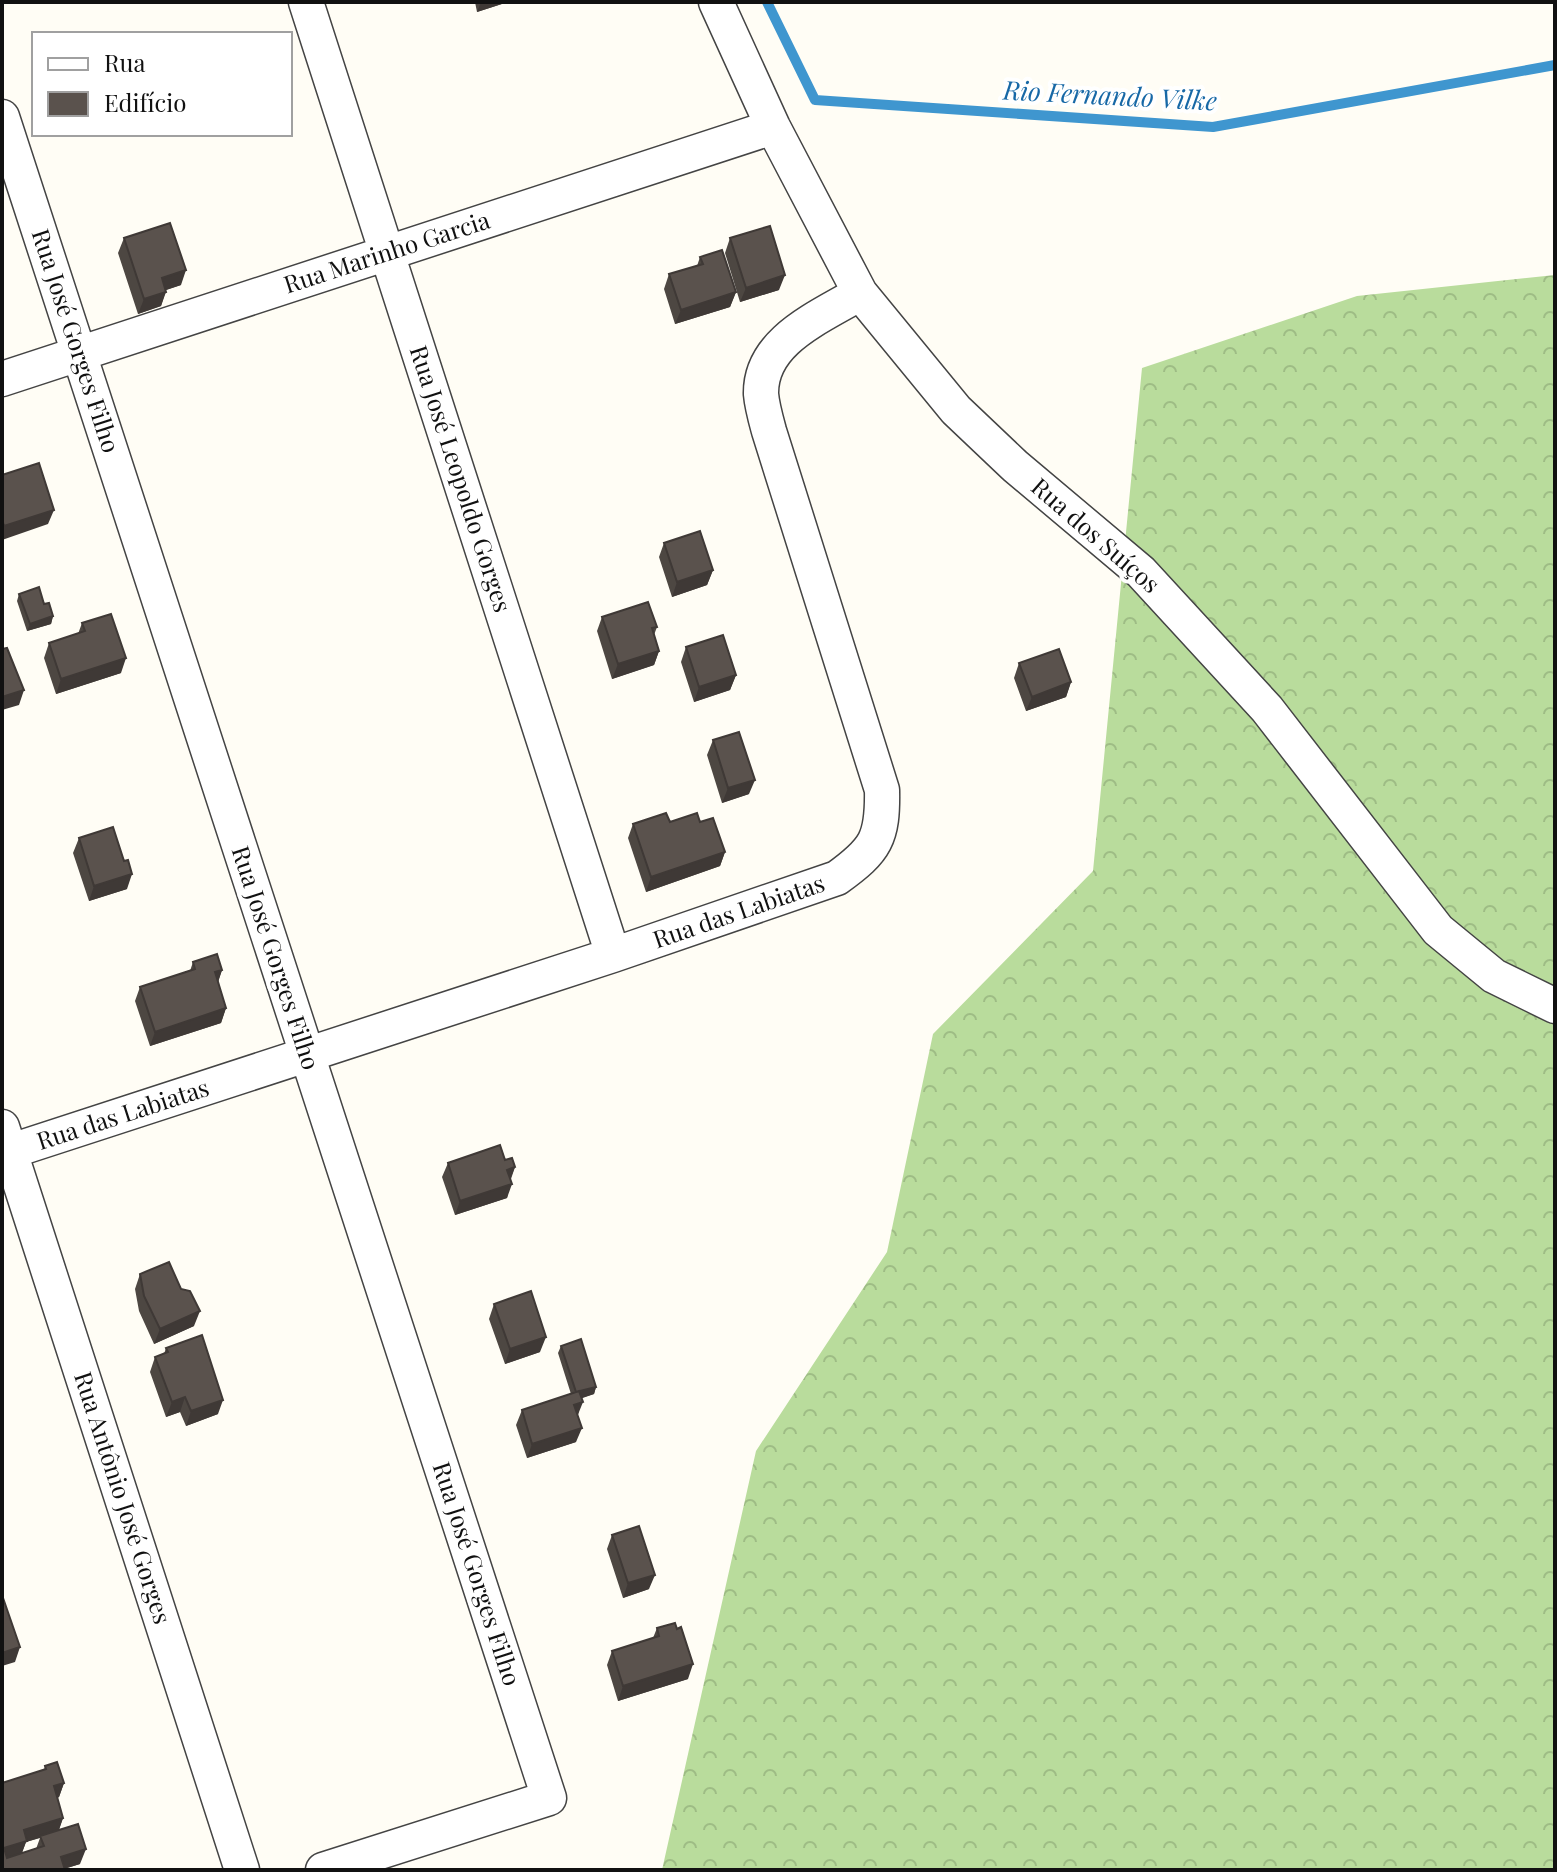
<svg xmlns="http://www.w3.org/2000/svg" width="1557" height="1872" viewBox="0 0 1557 1872" font-family="'Playfair Display',serif">
	<style>
		.forest { fill: url(#forest-crowns) }
		.lines { fill: none; stroke-linecap: round; stroke-linejoin: round }
		.stream { stroke: #3f96cf; stroke-width: 10 }
		.street-casing { stroke: #444; stroke-width: 37 }
		.street { stroke: #fff; stroke-width: 34 }
		.wall { fill: #4d4742; fill-rule: evenodd }
		.shaded-wall { fill: #3f3936 }
		.building { fill: #5a524d; stroke: #3f3936; stroke-width: 2 }
		.labels { text-anchor: middle; stroke-width: 8; stroke-linejoin: round; paint-order: stroke }
		.street-label { font-size: 24px; fill: #111; stroke: #fff }
		.water-label { font-size: 26px; font-style: italic; fill: #1768a6; stroke: #fff }
	</style>
	<defs>
		<pattern id="forest-crowns" width="20" height="18" patternUnits="userSpaceOnUse" patternTransform="scale(2)"><rect width="20" height="18" fill="#b9dc9c"/><path d="M2 6a3 3 0 1 1 6 0M12 15a3 3 0 1 1 6 0" fill="none" stroke="#9ebc85"/></pattern>
	</defs>
	<rect width="100%" height="100%" fill="#fffdf5"/>
	<path class="forest" d="M 1555,275 L 1555,1870 L 662,1870 L 756,1451 L 887,1252 L 933,1034 L 1093,871 L 1142,368 L 1357,296 Z"/>
	<g class="lines">
		<path class="stream" d="M 767,2 L 815,100 L 1213,127 L 1555,65"/>
		<g class="street-casing">
			<path id="street" d="M 306,2 L 613,955
				M 716,2 L 773,127 L 860,293 L 956,410 L 1015,466 L 1141,572 L 1267,709 L 1438,930 L 1494,976 L 1555,1006
				M 2,117 L 549,1798 L 323,1870
				M 2,379 L 773,127
				M 2,1127 L 242,1870
				M 2,1154 L 613,955 L 837,878 C 876,850 883,838 882,790 L 769,431 C 766,420 762,406 761,394 C 760,340 821,317 860,293"/>
		</g>
		<use href="#street" class="street"/>
	</g>
	<path class="wall" d="M 475,2 L 508,2 L 477,12 Z
		M 124,238 L 181,285 L 166,290 L 161,306 L 138,314 L 118,253 Z
		M 730,238 L 779,290 L 740,302 L 725,253 Z
		M 700,257 L 736,292 L 730,307 L 675,324 L 664,289 L 669,274 L 697,266 Z
		M 664,543 L 713,570 L 707,585 L 672,597 L 659,557 Z
		M 19,594 L 44,604 L 53,616 L 51,624 L 27,631 L 17,601 Z
		M 602,617 L 657,627 L 654,635 L 659,651 L 654,665 L 612,679 L 597,631 Z
		M 82,623 L 121,673 L 56,694 L 44,658 L 49,643 L 78,634 Z
		M 686,647 L 736,675 L 730,690 L 694,702 L 681,662 Z
		M 1019,663 L 1071,682 L 1066,697 L 1026,711 L 1014,678 Z
		M 713,740 L 749,794 L 722,803 L 707,755 Z
		M 670,822 L 700,822 L 725,852 L 720,866 L 646,892 L 628,838 L 633,824 Z
		M 79,838 L 127,889 L 89,901 L 73,853 Z
		M 193,962 L 222,970 L 218,982 L 226,1008 L 221,1023 L 150,1046 L 135,1001 L 140,987 L 190,971 Z
		M 505,1160 L 515,1167 L 511,1179 L 507,1198 L 455,1215 L 442,1177 L 448,1163 Z
		M 140,1274 L 181,1289 L 194,1326 L 154,1344 L 139,1311 L 135,1289 Z
		M 494,1304 L 540,1352 L 505,1364 L 489,1319 Z
		M 561,1346 L 596,1387 L 594,1394 L 581,1398 L 578,1415 L 576,1442 L 527,1458 L 516,1425 L 522,1410 L 571,1394 L 558,1353 Z
		M 166,1348 L 218,1414 L 186,1426 L 180,1412 L 166,1417 L 150,1372 L 155,1357 L 164,1354 Z
		M 612,1535 L 649,1589 L 623,1598 L 607,1549 Z
		M 657,1628 L 688,1679 L 618,1701 L 607,1665 L 612,1651 L 653,1638 Z
		M 45,1766 L 64,1783 L 59,1797 L 57,1798 L 63,1818 L 59,1830 L 80,1864 L 64,1869 L 2,1870 L 2,1783 L 44,1770 ZM 40,1838 L 36,1849 L 22,1853 L 26,1842 Z"/>
	<path class="shaded-wall" d="M 481,2 L 508,2 L 477,12 Z
		M 186,270 L 181,285 L 157,293 L 162,278 Z
		M 785,275 L 779,290 L 740,302 L 746,288 Z
		M 166,292 L 161,306 L 138,314 L 144,299 Z
		M 736,292 L 730,307 L 675,324 L 681,310 Z
		M 54,510 L 48,524 L 2,540 L 2,532 L 4,526 Z
		M 713,570 L 707,585 L 672,597 L 677,582 Z
		M 53,616 L 51,624 L 27,631 L 30,624 Z
		M 659,651 L 654,665 L 612,679 L 618,664 Z
		M 126,658 L 121,673 L 56,694 L 61,679 Z
		M 736,675 L 730,690 L 694,702 L 699,687 Z
		M 1071,682 L 1066,697 L 1026,711 L 1032,697 Z
		M 24,690 L 19,705 L 2,710 L 2,697 Z
		M 755,780 L 749,794 L 722,803 L 728,788 Z
		M 725,852 L 720,866 L 646,892 L 651,877 Z
		M 132,874 L 127,889 L 89,901 L 94,886 Z
		M 222,970 L 217,985 L 215,972 Z
		M 226,1008 L 221,1023 L 150,1046 L 155,1032 Z
		M 515,1167 L 509,1182 L 507,1170 Z
		M 512,1184 L 507,1198 L 455,1215 L 460,1201 Z
		M 200,1311 L 194,1326 L 154,1344 L 160,1329 Z
		M 546,1337 L 540,1352 L 505,1364 L 510,1349 Z
		M 596,1387 L 594,1394 L 574,1401 L 576,1393 Z
		M 185,1397 L 180,1412 L 166,1417 L 172,1402 Z
		M 223,1400 L 218,1414 L 186,1426 L 191,1411 Z
		M 583,1402 L 577,1417 L 574,1405 Z
		M 582,1428 L 576,1442 L 527,1458 L 532,1444 Z
		M 655,1575 L 649,1589 L 623,1598 L 628,1583 Z
		M 20,1647 L 15,1662 L 2,1666 L 2,1653 Z
		M 693,1664 L 688,1679 L 618,1701 L 623,1686 Z
		M 64,1783 L 59,1797 L 48,1801 L 54,1786 Z
		M 63,1818 L 58,1832 L 26,1842 L 21,1855 L 2,1862 L 4,1848 L 24,1830 Z
		M 86,1849 L 80,1864 L 60,1870 L 61,1857 Z"/>
	<path class="building" d="M 170,223 L 186,270 L 162,278 L 166,292 L 144,299 L 124,238 Z
		M 770,226 L 785,275 L 746,288 L 730,238 Z
		M 722,250 L 736,292 L 681,310 L 669,274 L 703,264 L 700,257 Z
		M 39,463 L 54,510 L 4,526 L 2,519 L 2,475 Z
		M 700,531 L 713,570 L 677,582 L 664,543 Z
		M 39,587 L 44,604 L 49,603 L 53,616 L 30,624 L 19,594 Z
		M 648,602 L 657,627 L 652,628 L 659,651 L 618,664 L 602,617 Z
		M 111,614 L 126,658 L 61,679 L 49,643 L 85,631 L 82,623 Z
		M 723,635 L 736,675 L 699,687 L 686,647 Z
		M 7,648 L 24,690 L 2,697 L 2,649 Z
		M 1059,649 L 1071,682 L 1032,697 L 1019,663 Z
		M 739,732 L 755,780 L 728,788 L 713,740 Z
		M 666,813 L 670,822 L 697,813 L 700,822 L 713,818 L 725,852 L 651,877 L 633,824 Z
		M 113,827 L 124,861 L 128,860 L 132,874 L 94,886 L 79,838 Z
		M 217,954 L 222,970 L 215,972 L 226,1008 L 155,1032 L 140,987 L 195,969 L 193,962 Z
		M 500,1145 L 505,1160 L 512,1158 L 515,1167 L 507,1170 L 512,1184 L 460,1201 L 448,1163 Z
		M 169,1262 L 181,1289 L 190,1291 L 200,1311 L 160,1329 L 144,1296 L 140,1274 Z
		M 531,1291 L 546,1337 L 510,1349 L 494,1304 Z
		M 202,1335 L 223,1400 L 191,1411 L 185,1397 L 172,1402 L 155,1357 L 168,1352 L 166,1348 Z
		M 581,1339 L 596,1387 L 576,1392 L 561,1346 Z
		M 579,1391 L 583,1402 L 574,1405 L 582,1428 L 532,1444 L 522,1410 Z
		M 639,1526 L 655,1575 L 628,1583 L 612,1535 Z
		M 2,1595 L 20,1647 L 2,1653 Z
		M 675,1623 L 677,1629 L 681,1627 L 693,1664 L 623,1686 L 612,1651 L 659,1636 L 657,1628 Z
		M 57,1762 L 64,1783 L 54,1786 L 63,1818 L 24,1830 L 27,1841 L 4,1848 L 7,1858 L 44,1846 L 40,1836 L 78,1824 L 86,1849 L 61,1857 L 65,1870 L 2,1870 L 2,1849 L 3,1848 L 2,1844 L 2,1783 L 46,1769 L 45,1766 Z"/>
	<g class="labels">
		<g class="street-label">
			<text transform="translate(387 253) rotate(-18)" y="8">Rua Marinho Garcia</text>
			<text transform="translate(75 341) rotate(72)" y="8">Rua José Gorges Filho</text>
			<text transform="translate(460 479) rotate(72)" y="8">Rua José Leopoldo Gorges</text>
			<text transform="translate(1095 536) rotate(41)" y="8">Rua dos Suíços</text>
			<text transform="translate(739 912) rotate(-19)" y="8">Rua das Labiatas</text>
			<text transform="translate(275 958) rotate(72)" y="8">Rua José Gorges Filho</text>
			<text transform="translate(123 1115) rotate(-18)" y="8">Rua das Labiatas</text>
			<text transform="translate(122 1498) rotate(72)" y="8">Rua Antônio José Gorges</text>
			<text transform="translate(476 1574) rotate(72)" y="8">Rua José Gorges Filho</text>
		</g>
		<g class="water-label">
			<text transform="translate(1110 96) rotate(3)" y="9">Rio Fernando Vilke</text>
		</g>
	</g>
	<rect width="1557" height="1872" fill="none" stroke="#111111" stroke-width="8"/>
	<rect x="32" y="32" width="260" height="104" fill="#ffffff" stroke="#a0a0a0" stroke-width="2"/>
	<rect x="48" y="58" width="40" height="12" fill="#ffffff" stroke="#a0a0a0" stroke-width="2"/>
	<text x="104" y="72" font-size="24" fill="#111111">Rua</text>
	<rect x="48" y="92" width="40" height="24" fill="#5a524d" stroke="#a0a0a0" stroke-width="2"/>
	<text x="104" y="112" font-size="24" fill="#111111">Edifício</text>
</svg>
